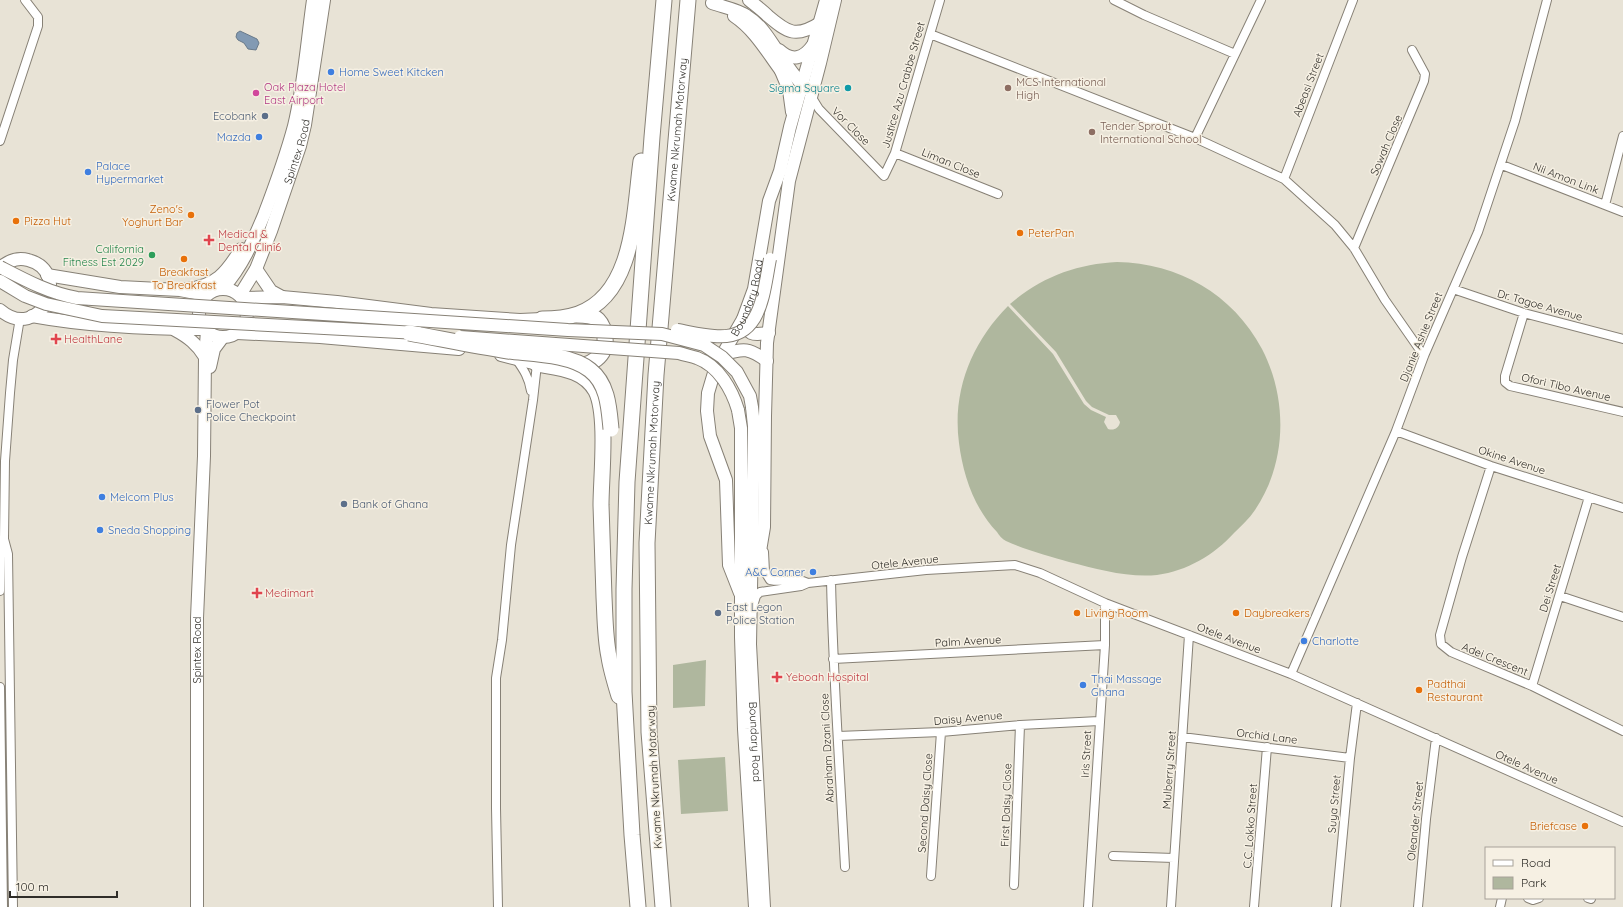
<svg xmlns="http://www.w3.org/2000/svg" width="1623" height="907" viewBox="0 0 1623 907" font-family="Quicksand,sans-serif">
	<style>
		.green { fill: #afb79e }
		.water { fill: #829ab3; stroke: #697a8a }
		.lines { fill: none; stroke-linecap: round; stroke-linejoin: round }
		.street-casing { stroke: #878176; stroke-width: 10 }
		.secondary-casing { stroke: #878176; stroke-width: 14 }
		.highway-casing { stroke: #878176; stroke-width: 17 }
		.street { stroke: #fff; stroke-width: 8 }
		.secondary { stroke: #fff; stroke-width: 12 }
		.highway { stroke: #fff; stroke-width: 15 }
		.secondary-bridge-casing { stroke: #878176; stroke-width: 14; stroke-linecap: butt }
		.highway-bridge-casing { stroke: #878176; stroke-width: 17; stroke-linecap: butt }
		.secondary-bridge { stroke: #fff; stroke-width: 12 }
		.highway-bridge { stroke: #fff; stroke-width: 15 }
		.shop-dot { fill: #3f7fe0; stroke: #f6f0e3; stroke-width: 1.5 }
		.culture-dot { fill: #0f9aa8; stroke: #f6f0e3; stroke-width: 1.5 }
		.education-dot { fill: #8d6e63; stroke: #f6f0e3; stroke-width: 1.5 }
		.hotel-dot { fill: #d1479c; stroke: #f6f0e3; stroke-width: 1.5 }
		.service-dot { fill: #5c6f8a; stroke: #f6f0e3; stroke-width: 1.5 }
		.food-dot { fill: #e8710a; stroke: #f6f0e3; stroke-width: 1.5 }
		.health-dot { fill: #e0444e; stroke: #f6f0e3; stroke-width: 1.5 }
		.leisure-dot { fill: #2e9e5b; stroke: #f6f0e3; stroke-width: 1.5 }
		.labels { text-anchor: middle; stroke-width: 3; stroke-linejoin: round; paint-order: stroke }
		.shop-label { font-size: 11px; fill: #366cbe; stroke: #f6f0e3; text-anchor: start }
		.education-label { font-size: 11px; fill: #785e54; stroke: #f6f0e3; text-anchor: start }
		.street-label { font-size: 11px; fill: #302e29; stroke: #f6f0e3 }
		.hotel-label { font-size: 11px; fill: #b23c85; stroke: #f6f0e3; text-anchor: start }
		.culture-label { font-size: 11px; fill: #0d838f; stroke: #f6f0e3; text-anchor: end }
		.service-label { font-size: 11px; fill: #4e5e75; stroke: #f6f0e3; text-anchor: start }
		.food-label { font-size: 11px; fill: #c56008; stroke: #f6f0e3; text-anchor: start }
		.health-label { font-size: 11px; fill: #be3a42; stroke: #f6f0e3; text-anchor: start }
		.leisure-label { font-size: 11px; fill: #27864d; stroke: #f6f0e3; text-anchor: end }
	</style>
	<rect width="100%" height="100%" fill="#e8e3d6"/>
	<path class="green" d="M 1117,262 C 1178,263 1233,294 1262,349 C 1288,399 1287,463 1255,510 C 1249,519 1241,526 1234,533 C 1214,555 1187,571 1157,575 C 1128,578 1097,569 1069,562 C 1051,557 1023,549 1006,541 C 1002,539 999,535 997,532 C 974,508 963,475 959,443 C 952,391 972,342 1008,306 L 1053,354 L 1084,404 L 1091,410 L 1106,417 L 1104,422 L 1108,429 C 1114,431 1119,428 1120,422 L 1116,415 L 1109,415 L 1092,407 L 1086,401 L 1056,352 L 1010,304 C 1041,277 1077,264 1117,262 Z
		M 706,660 L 705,706 L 673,708 L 673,665 Z
		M 725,757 L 728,811 L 681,814 L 678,760 Z"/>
	<path class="water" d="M 240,31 L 257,39 L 259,43 L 256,50 L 248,49 L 244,43 L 238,40 L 236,37 L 237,33 Z"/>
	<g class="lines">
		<g class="street-casing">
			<path id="street" d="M 1114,0 L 1144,15 L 1235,54
				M 930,34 L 1195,138 L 1284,179 L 1335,225 L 1354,248 L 1385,300 L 1424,356
				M 811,96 L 819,109 L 884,176 L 895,153 L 940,0
				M 1195,138 L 1261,0
				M 0,141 L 38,26 L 38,17 L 25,0
				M 895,153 L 998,194
				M 1502,165 L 1623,212
				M 1284,179 L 1353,0
				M 1605,205 L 1623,136
				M 1354,248 L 1424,81 L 1425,74 L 1412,50
				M 1453,289 L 1524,313 L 1623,339
				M 1524,313 L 1505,376 L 1505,382 L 1510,386 L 1623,412
				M 516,359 C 524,370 529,378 531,391
				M 1396,431 L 1491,466 L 1623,508
				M 1491,466 L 1462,557 L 1440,635 L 1441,644 L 1451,652 L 1532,686 L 1623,731
				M 4,539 L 8,554 L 13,907
				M 764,552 L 765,572 L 770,580 C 783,583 796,577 808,583
				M 831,580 C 833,676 840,771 845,867
				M 0,591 L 0,556 L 4,539 L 5,461 L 10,393 L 13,360 L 20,318
				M 1560,596 L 1623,617
				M 753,606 L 756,596 L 760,592 L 801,586 L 808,583 L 926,570 L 1015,565 L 1040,573 L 1105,603 L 1291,674 L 1623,822
				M 833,659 L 1105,645
				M 1291,674 L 1396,431 L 1424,356 L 1478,232 L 1515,121 L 1547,0
				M 1532,686 L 1589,497
				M 0,687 L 3,907
				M 838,736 L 941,732 L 1020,725 L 1099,721
				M 1182,737 L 1350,758
				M 1113,856 L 1174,858
				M 931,876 L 941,732
				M 1014,885 L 1020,725
				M 1528,898 L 1533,900 L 1539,898
				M 1588,898 L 1591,899
				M 498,907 L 496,808 L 496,678 L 502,640 L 511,545 L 533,400 L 537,364
				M 1088,907 L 1105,645 L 1105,603
				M 1171,907 L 1189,635
				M 1254,907 L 1267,747
				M 1336,907 L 1350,758 L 1357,703
				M 1418,907 L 1426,819 L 1436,738
				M 1500,907 L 1502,898"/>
		</g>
		<g class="secondary-casing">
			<g id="secondary">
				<path d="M 749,0 C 755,5 762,10 768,16 C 788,33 796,38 820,23"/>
				<path d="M 712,3 C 723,7 737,9 747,16 C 763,26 770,41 781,56 C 788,68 797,78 805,89"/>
				<path d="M 734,16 C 755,30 767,52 782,72"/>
				<path d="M 779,50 C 792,62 803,59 813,45"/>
				<path d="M 781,71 L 789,90 L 792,112"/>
				<path d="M 0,268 C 8,261 18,257 28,260 C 74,272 40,344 0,310"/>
				<path d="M 256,269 L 271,291 L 282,297"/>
				<path d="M 47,275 L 120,287 L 180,290 L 206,295"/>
				<path d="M 223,288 C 242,267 253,241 264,215 C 275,186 286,156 294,126 C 304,85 307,42 313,0"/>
				<circle cx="223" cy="313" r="24"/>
				<path d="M 187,289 C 216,286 226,273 241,249"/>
				<path id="s1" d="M 240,295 L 256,269 L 271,231 L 300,146 L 305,125 L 324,0"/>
				<path d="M 242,298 L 282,297 L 337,302 L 431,314 L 520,320 L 542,319"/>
				<path d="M 32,316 C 87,326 150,329 205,329"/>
				<path d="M 743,319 C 748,336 752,335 769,333"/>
				<path d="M 175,330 C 188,337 197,344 205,357"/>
				<path d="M 237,333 L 320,337 L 459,349"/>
				<path d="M 724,354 C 744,348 749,348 767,361"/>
				<path d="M 501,355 L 537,364"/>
				<path d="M 210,367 L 214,349 L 223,337"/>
				<path id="s2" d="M 752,407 L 754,426 L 750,644 L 764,907"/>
				<path d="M 738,410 L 741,428 L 741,637 L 744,729 L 755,907"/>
				<path d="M 750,577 L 758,563 L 764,527 L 765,416 L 767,343 L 789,181 L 820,63 L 835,0"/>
				<path id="s3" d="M 740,593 L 729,565 L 726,480 L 710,436 L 707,411 L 708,393 L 716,366 L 743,319 L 754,289 L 769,201 L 780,171 L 790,127 L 826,0"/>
				<path id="s4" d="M 197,907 L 197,618 L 204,456 L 205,357 L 207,331"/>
			</g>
		</g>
		<g class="highway-casing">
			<g id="highway">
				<path d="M 542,319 C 554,319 566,318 578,314 C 635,294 634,211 641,161"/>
				<path d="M 537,364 C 558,368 584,369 596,391 C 608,415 601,477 601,505 C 602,536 603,566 604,597 C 605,616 605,638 609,657 C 611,670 615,683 619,696"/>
				<path d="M 573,367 C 590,366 607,357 605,337 C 605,332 602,324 598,320 C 593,315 584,315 577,315"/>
				<path d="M 638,907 L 632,835 L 624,692 L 624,589 L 627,482 L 652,137 L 664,0"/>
				<path id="s5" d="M 663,907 L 649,732 L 647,543 L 656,375 L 688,0"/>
			</g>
		</g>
		<use href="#street" class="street"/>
		<use href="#secondary" class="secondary"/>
		<use href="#highway" class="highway"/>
		<g class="secondary-bridge-casing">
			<path id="secondary-bridge" d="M 0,267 C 25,280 49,293 77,298 L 568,330 L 662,334 L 704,345 L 722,357 L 737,372 L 750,396 L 752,407
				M 0,281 L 25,296 L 46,304 L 102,316 L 418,333
				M 677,330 C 689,332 701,335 714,336 C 762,341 763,294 770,259
				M 460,337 L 679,353 C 685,355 691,356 697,358 C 719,366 732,390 738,410"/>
		</g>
		<g class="highway-bridge-casing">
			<path id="highway-bridge" d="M 409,333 C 442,339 475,346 508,351 C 533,354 570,354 590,370 C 608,384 609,408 611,429"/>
		</g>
		<use href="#secondary-bridge" class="secondary-bridge"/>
		<use href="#highway-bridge" class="highway-bridge"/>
	</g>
	<g class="shop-dot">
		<circle cx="331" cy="72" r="4"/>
		<circle cx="259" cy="137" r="4"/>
		<circle cx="88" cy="172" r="4"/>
		<circle cx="102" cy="497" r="4"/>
		<circle cx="100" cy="530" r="4"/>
		<circle cx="813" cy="572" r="4"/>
		<circle cx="1304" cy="641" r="4"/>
		<circle cx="1083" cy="685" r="4"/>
	</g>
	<circle class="culture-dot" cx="848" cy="88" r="4"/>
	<g class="education-dot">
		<circle cx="1008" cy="88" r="4"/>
		<circle cx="1092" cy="132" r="4"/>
	</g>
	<circle class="hotel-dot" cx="256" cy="93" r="4"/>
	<g class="service-dot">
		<circle cx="265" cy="116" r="4"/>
		<circle cx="198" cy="410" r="4"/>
		<circle cx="344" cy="504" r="4"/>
		<circle cx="718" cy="613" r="4"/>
	</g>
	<g class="food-dot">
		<circle cx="191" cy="215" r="4"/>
		<circle cx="16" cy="221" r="4"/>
		<circle cx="1020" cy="233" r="4"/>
		<circle cx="184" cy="259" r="4"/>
		<circle cx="1077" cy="613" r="4"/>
		<circle cx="1236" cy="613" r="4"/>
		<circle cx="1419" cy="690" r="4"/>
		<circle cx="1585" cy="826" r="4"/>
	</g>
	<g class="health-dot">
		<path d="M207 234h4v4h4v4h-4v4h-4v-4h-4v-4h4z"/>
		<path d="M54 333h4v4h4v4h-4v4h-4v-4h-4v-4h4z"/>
		<path d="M255 587h4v4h4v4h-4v4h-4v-4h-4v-4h4z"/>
		<path d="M775 671h4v4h4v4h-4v4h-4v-4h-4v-4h4z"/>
	</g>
	<circle class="leisure-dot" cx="152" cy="255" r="4"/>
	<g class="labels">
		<g class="shop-label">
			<text x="339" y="76">Home Sweet Kitcken</text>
			<text x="251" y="141" text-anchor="end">Mazda</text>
			<text x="96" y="170">Palace<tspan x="96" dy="13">Hypermarket</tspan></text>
			<text x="110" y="501">Melcom Plus</text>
			<text x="108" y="534">Sneda Shopping</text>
			<text x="805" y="576" text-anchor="end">A&amp;C Corner</text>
			<text x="1312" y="645">Charlotte</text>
			<text x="1091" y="683">Thai Massage<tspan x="1091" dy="13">Ghana</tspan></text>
		</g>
		<g class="education-label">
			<text x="1016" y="86">MCS International<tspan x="1016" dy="13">High</tspan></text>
			<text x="1100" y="130">Tender Sprout<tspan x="1100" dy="13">International School</tspan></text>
		</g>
		<g class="street-label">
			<text transform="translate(903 85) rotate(-74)" y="4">Justice Azu Crabbe Street</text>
			<text transform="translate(1308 85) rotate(-69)" y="4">Abeasi Street</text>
			<text transform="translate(851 126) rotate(45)" y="4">Vor Close</text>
			<text dy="4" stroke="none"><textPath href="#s5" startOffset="779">Kwame Nkrumah Motorway</textPath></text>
			<text transform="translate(1386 145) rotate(-67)" y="4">Sowah Close</text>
			<text dy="4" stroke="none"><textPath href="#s1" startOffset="155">Spintex Road</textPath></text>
			<text transform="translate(951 163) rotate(22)" y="4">Liman Close</text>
			<text transform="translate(1566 178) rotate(21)" y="4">Nii Amon Link</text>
			<text dy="4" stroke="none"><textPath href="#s3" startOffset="309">Boundary Road</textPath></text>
			<text transform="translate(1540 305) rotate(16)" y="4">Dr. Tagoe Avenue</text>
			<text transform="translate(1421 337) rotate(-68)" y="4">Djanie Ashie Street</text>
			<text transform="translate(1566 387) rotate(13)" y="4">Ofori Tibo Avenue</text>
			<text dy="4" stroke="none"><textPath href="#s5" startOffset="455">Kwame Nkrumah Motorway</textPath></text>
			<text transform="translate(1512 460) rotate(18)" y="4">Okine Avenue</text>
			<text transform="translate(905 562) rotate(-6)" y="4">Otele Avenue</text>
			<text transform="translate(1550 588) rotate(-73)" y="4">Dei Street</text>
			<text transform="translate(1229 638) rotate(21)" y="4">Otele Avenue</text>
			<text transform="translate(968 641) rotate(-3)" y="4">Palm Avenue</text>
			<text dy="4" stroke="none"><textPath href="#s4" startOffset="257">Spintex Road</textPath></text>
			<text transform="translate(1495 659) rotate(22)" y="4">Adei Crescent</text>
			<text transform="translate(968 718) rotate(-5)" y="4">Daisy Avenue</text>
			<text transform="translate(1267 736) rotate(7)" y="4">Orchid Lane</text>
			<text dy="4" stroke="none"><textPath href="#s2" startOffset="335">Boundary Road</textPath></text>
			<text transform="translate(827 748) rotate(-93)" y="4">Abraham Dzani Close</text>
			<text transform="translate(1086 754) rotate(-87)" y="4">Iris Street</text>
			<text transform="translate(1527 767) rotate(24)" y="4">Otele Avenue</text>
			<text transform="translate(1169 770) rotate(-86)" y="4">Mulberry Street</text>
			<text transform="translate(654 777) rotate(-93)" y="4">Kwame Nkrumah Motorway</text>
			<text transform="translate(925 803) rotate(-86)" y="4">Second Daisy Close</text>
			<text transform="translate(1334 804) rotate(-85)" y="4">Suya Street</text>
			<text transform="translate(1006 805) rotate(-88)" y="4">First Daisy Close</text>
			<text transform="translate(1415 821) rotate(-84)" y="4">Oleander Street</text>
			<text transform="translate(1250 826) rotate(-86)" y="4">C.C. Lokko Street</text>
		</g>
		<g class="hotel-label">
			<text x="264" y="91">Oak Plaza Hotel<tspan x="264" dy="13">East Airport</tspan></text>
		</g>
		<g class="culture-label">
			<text x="840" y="92">Sigma Square</text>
		</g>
		<g class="service-label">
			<text x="257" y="120" text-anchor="end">Ecobank</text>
			<text x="206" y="408">Flower Pot<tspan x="206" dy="13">Police Checkpoint</tspan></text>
			<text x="352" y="508">Bank of Ghana</text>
			<text x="726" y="611">East Legon<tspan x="726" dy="13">Police Station</tspan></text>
		</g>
		<g class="food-label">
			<text x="183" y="213" text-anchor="end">Zeno's<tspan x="183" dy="13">Yoghurt Bar</tspan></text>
			<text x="24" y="225">Pizza Hut</text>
			<text x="1028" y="237">PeterPan</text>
			<text x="184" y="276" text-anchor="middle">Breakfast<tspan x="184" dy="13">To Breakfast</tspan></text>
			<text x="1085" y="617">Living Room</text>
			<text x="1244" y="617">Daybreakers</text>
			<text x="1427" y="688">Padthai<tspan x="1427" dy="13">Restaurant</tspan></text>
			<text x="1577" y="830" text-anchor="end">Briefcase</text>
		</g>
		<g class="health-label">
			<text x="218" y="238">Medical &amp;<tspan x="218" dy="13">Dental Clini6</tspan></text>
			<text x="64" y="343">HealthLane</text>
			<text x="265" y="597">Medimart</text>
			<text x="786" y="681">Yeboah Hospital</text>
		</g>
		<g class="leisure-label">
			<text x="144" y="253">California<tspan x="144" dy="13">Fitness Est 2029</tspan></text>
		</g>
	</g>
	<rect x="1485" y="847" width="130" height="52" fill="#f6f0e3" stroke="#a7a299"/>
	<rect x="1493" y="860" width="20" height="6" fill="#ffffff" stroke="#a7a299"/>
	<text x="1521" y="867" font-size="12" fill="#302e29">Road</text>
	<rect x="1493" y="877" width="20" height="12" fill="#afb79e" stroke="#a7a299"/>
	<text x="1521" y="887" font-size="12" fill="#302e29">Park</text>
	<path d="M10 891v6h107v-6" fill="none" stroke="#302e29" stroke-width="2"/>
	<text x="16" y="891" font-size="12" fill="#302e29" stroke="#f6f0e3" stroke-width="3" paint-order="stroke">100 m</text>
</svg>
